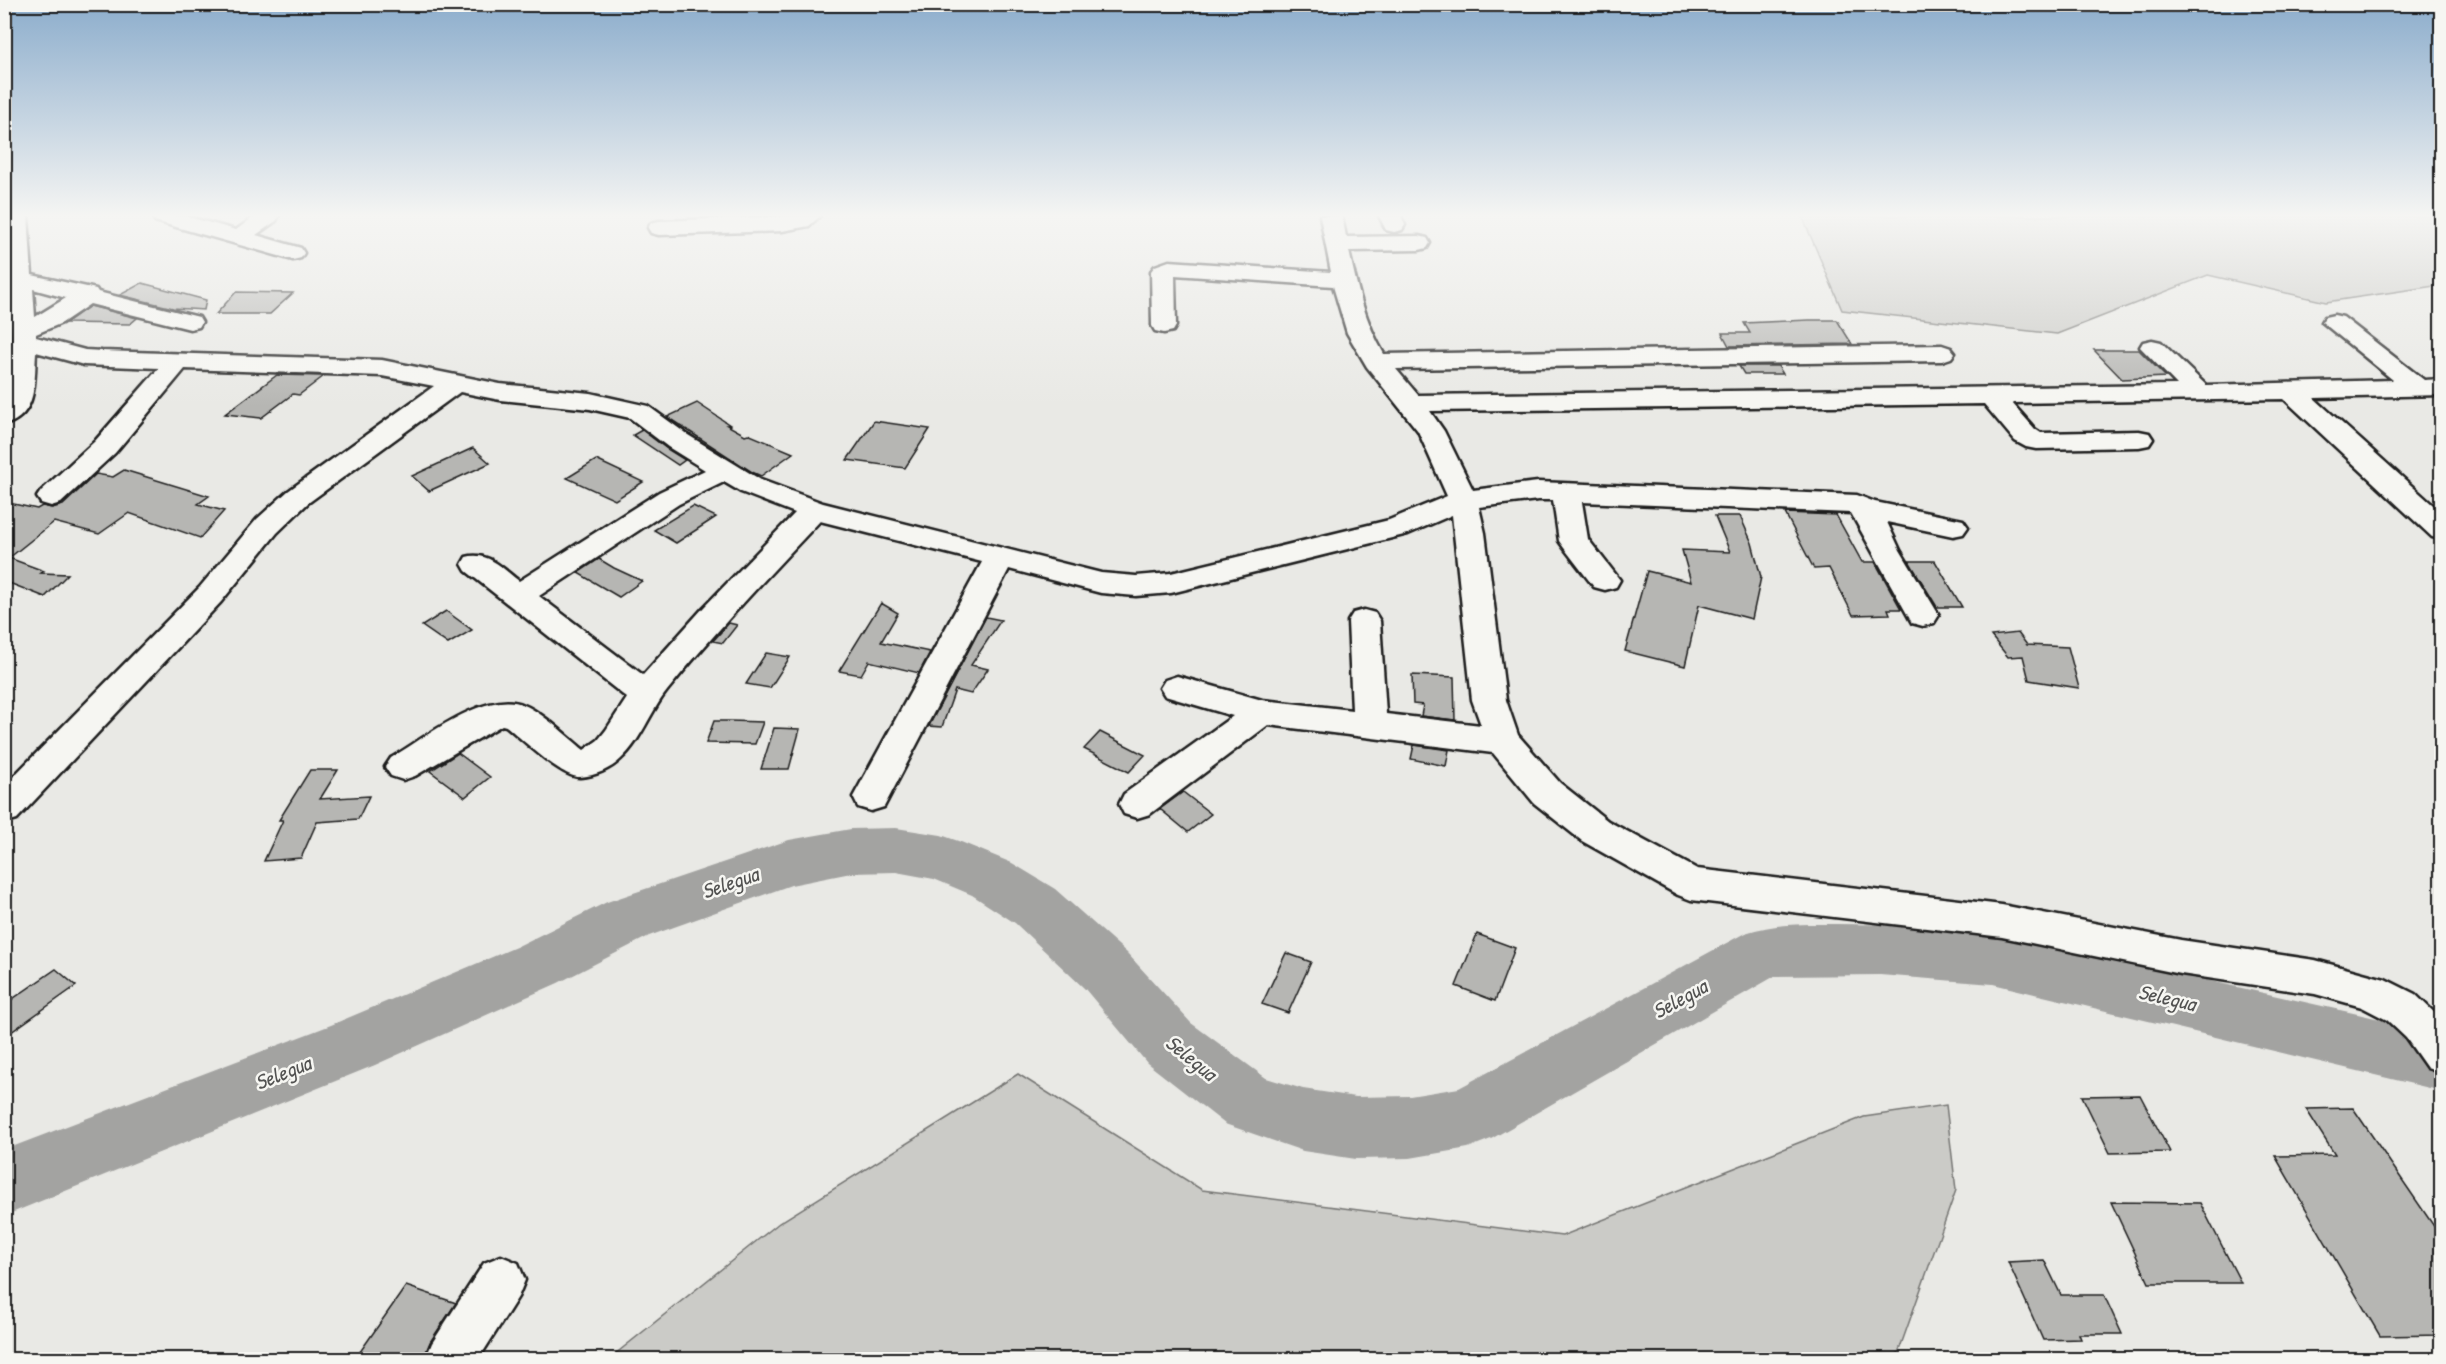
<svg xmlns="http://www.w3.org/2000/svg" width="2446" height="1364" viewBox="0 0 2446 1364" font-family="'Patrick Hand',sans-serif">
	<style>
		.green { fill: #cbcbc7; stroke: #747472; stroke-width: 1.5 }
		.lines { fill: none; stroke-linecap: round; stroke-linejoin: round }
		.river { fill: #a3a3a1; fill-rule: evenodd }
		.building { fill: #b6b6b3; stroke: #1c1c1c; stroke-width: 1.5 }
		.minor-casing { stroke: #1c1c1c; stroke-width: 5 }
		.minor { fill: #f6f6f2; fill-rule: evenodd }
		.labels { text-anchor: middle; stroke-width: 5; stroke-linejoin: round; paint-order: stroke }
		.near-water-label { font-size: 21px; font-style: italic; fill: #525251; stroke: #f6f6f2 }
	</style>
	<rect width="100%" height="100%" fill="#e9e9e5"/>
	<filter id="ink" filterUnits="userSpaceOnUse"><feTurbulence type="fractalNoise" baseFrequency=".0167" numOctaves="2"/><feDisplacementMap in="SourceGraphic" scale="12" xChannelSelector="R" yChannelSelector="G"/><feConvolveMatrix kernelMatrix="1 2 1 2 8 2 1 2 1" color-interpolation-filters="sRGB"/></filter>
	<g filter="url(#ink)">
		<path class="green" d="M 1802,216 L 2441,216 L 2441,285 L 2326,302 L 2208,275 L 2057,334 L 1842,310 Z
			M 1018,1074 L 1202,1190 L 1562,1236 L 1864,1117 L 1946,1105 L 1956,1190 L 1896,1359 L 609,1359 L 779,1223 Z"/>
		<g class="lines">
			<path class="river" d="M 896,828 L 941,835 L 961,842 L 1012,863 L 1055,889 L 1127,953 L 1191,1023 L 1266,1078 L 1303,1089 L 1356,1097 L 1410,1096 L 1459,1088 L 1745,933 C 1775,923 1805,924 1836,924 C 1889,924 1941,927 1993,932 L 2442,1033 L 2442,1091 L 1993,984 L 1880,975 L 1775,976 L 1491,1139 L 1468,1148 L 1410,1158 L 1356,1159 L 1303,1151 L 1225,1124 L 1147,1063 L 1085,989 L 1015,923 L 972,895 L 934,879 L 896,872 L 851,873 L 791,885 L 649,936 L 558,983 L 375,1065 L 4,1216 L 4,1150 L 331,1025 L 516,947 L 607,902 L 789,840 L 851,829 Z"/>
		</g>
		<path class="building" d="M 142,283 L 206,300 L 204,310 L 173,308 L 120,295 Z
			M 236,292 L 293,293 L 270,314 L 216,314 Z
			M 90,306 L 137,318 L 130,324 L 66,323 Z
			M 1809,320 L 1837,320 L 1852,344 L 1729,346 L 1722,333 L 1750,333 L 1744,323 Z
			M 2094,350 L 2139,350 L 2166,377 L 2122,379 Z
			M 1739,366 L 1778,366 L 1783,374 L 1744,374 Z
			M 277,375 L 324,376 L 299,395 L 293,394 L 261,418 L 225,414 Z
			M 697,403 L 730,425 L 727,425 L 745,435 L 748,434 L 793,453 L 761,476 L 752,472 L 667,417 Z
			M 874,421 L 930,429 L 905,468 L 847,460 Z
			M 642,430 L 667,449 L 685,460 L 678,465 L 633,435 Z
			M 473,448 L 490,463 L 429,491 L 412,476 Z
			M 596,460 L 643,482 L 615,500 L 567,478 Z
			M 124,470 L 209,496 L 198,504 L 224,511 L 200,538 L 129,513 L 99,534 L 54,522 L 9,558 L 44,571 L 41,573 L 68,574 L 45,597 L 4,581 L 4,502 L 37,509 L 42,506 L 52,508 L 63,505 L 96,474 L 113,477 Z
			M 693,506 L 716,517 L 676,543 L 654,530 Z
			M 1785,513 L 1836,515 L 1862,562 L 1875,562 L 1901,609 L 1888,609 L 1890,614 L 1853,615 L 1829,568 L 1814,569 Z
			M 1715,516 L 1740,516 L 1752,543 L 1761,577 L 1752,619 L 1699,605 L 1685,666 L 1625,651 L 1647,571 L 1691,582 L 1682,550 L 1730,552 Z
			M 599,559 L 614,568 L 642,581 L 619,597 L 578,573 Z
			M 1909,561 L 1935,561 L 1962,607 L 1937,607 Z
			M 881,603 L 898,613 L 881,642 L 930,652 L 919,673 L 869,661 L 861,675 L 839,671 Z
			M 446,611 L 472,630 L 448,644 L 422,626 Z
			M 986,617 L 1001,620 L 971,665 L 988,669 L 971,694 L 955,690 L 942,727 L 929,726 Z
			M 729,623 L 737,625 L 723,643 L 713,641 Z
			M 2018,633 L 2027,645 L 2068,647 L 2079,688 L 2029,680 L 2023,656 L 2008,657 L 1991,636 Z
			M 766,653 L 790,657 L 770,688 L 746,684 Z
			M 1412,675 L 1454,677 L 1455,720 L 1421,716 L 1423,705 L 1413,704 Z
			M 714,721 L 730,721 L 763,722 L 755,744 L 706,743 Z
			M 774,728 L 800,729 L 789,769 L 761,769 Z
			M 1100,732 L 1145,755 L 1129,772 L 1084,749 Z
			M 1414,745 L 1449,750 L 1446,766 L 1411,759 Z
			M 458,753 L 490,777 L 465,797 L 430,771 Z
			M 310,770 L 338,770 L 320,799 L 369,796 L 358,819 L 317,822 L 301,858 L 264,861 L 283,820 L 279,820 Z
			M 1183,792 L 1211,814 L 1188,832 L 1160,809 Z
			M 1477,934 L 1515,948 L 1495,1001 L 1456,986 Z
			M 1286,953 L 1311,962 L 1288,1013 L 1262,1004 Z
			M 56,969 L 76,986 L 4,1037 L 4,1005 Z
			M 2140,1095 L 2170,1152 L 2110,1153 L 2082,1096 Z
			M 2353,1108 L 2442,1238 L 2442,1335 L 2380,1336 L 2275,1156 L 2335,1155 L 2306,1109 Z
			M 2111,1202 L 2200,1203 L 2241,1283 L 2149,1283 Z
			M 2044,1260 L 2061,1295 L 2104,1295 L 2122,1334 L 2079,1334 L 2081,1339 L 2043,1340 L 2008,1262 Z
			M 406,1286 L 456,1303 L 430,1342 L 423,1359 L 355,1359 Z"/>
		<g class="lines">
			<g class="minor-casing">
				<path id="minor" d="M 6,216 L 28,216 L 32,275 L 96,289 L 98,292 L 199,317 L 202,322 L 199,327 L 190,329 L 90,304 L 62,323 L 36,334 L 36,337 L 85,350 L 102,351 L 382,360 L 500,384 L 590,393 L 648,406 L 688,435 L 761,480 L 823,503 L 1101,573 L 1136,576 L 1171,573 L 1389,520 L 1447,496 L 1418,431 L 1367,367 L 1347,333 L 1333,286 L 1175,275 L 1176,326 L 1173,331 L 1164,333 L 1155,331 L 1152,326 L 1151,271 L 1155,266 L 1169,261 L 1331,272 L 1320,216 L 1342,216 L 1346,237 L 1419,236 L 1427,238 L 1430,243 L 1427,248 L 1419,250 L 1349,251 C 1357,287 1365,322 1384,354 L 1942,345 L 1951,348 L 1955,353 L 1951,358 L 1942,361 L 1396,369 L 1418,395 L 2177,385 L 2140,347 L 2143,342 L 2152,340 L 2161,342 L 2206,385 L 2393,380 L 2322,322 L 2325,317 L 2334,315 L 2343,317 L 2424,380 L 2442,379 L 2442,395 L 2314,398 L 2442,513 L 2442,539 L 2432,537 L 2284,399 L 2012,403 L 2035,429 L 2041,433 L 2139,431 L 2149,433 L 2153,439 L 2149,445 L 2139,447 L 2036,449 L 2026,447 L 2015,441 L 1984,404 L 1430,411 L 1444,431 L 1473,490 L 1538,482 L 1857,495 L 1875,502 L 1963,520 L 1968,527 L 1963,534 L 1953,536 L 1887,522 L 1900,550 L 1939,615 L 1934,623 L 1923,626 L 1912,623 L 1851,513 L 1582,502 L 1588,539 L 1620,580 L 1616,587 L 1605,590 L 1594,587 L 1564,548 L 1559,541 L 1553,500 L 1538,500 L 1479,507 L 1485,533 L 1506,700 L 1518,735 L 1560,783 L 1608,821 L 1697,869 L 2002,905 L 2181,940 L 2315,960 L 2385,979 L 2415,994 L 2442,1020 L 2442,1073 L 2427,1068 L 2406,1038 L 2387,1020 L 2362,1007 L 2315,994 L 2181,974 L 2002,937 L 1691,900 L 1678,895 L 1582,841 L 1534,803 L 1493,753 L 1268,725 L 1150,814 L 1137,818 L 1124,814 L 1119,804 L 1124,794 L 1233,716 L 1165,696 L 1160,688 L 1165,680 L 1177,676 L 1262,700 L 1352,710 L 1348,621 L 1353,613 L 1364,610 L 1375,613 L 1380,621 L 1386,714 L 1481,725 L 1472,700 L 1452,515 L 1408,534 L 1171,593 L 1136,596 L 1101,593 L 1009,569 L 884,807 L 871,811 L 858,807 L 853,797 L 982,562 L 820,521 C 768,576 715,632 667,691 C 650,712 641,741 621,759 C 611,769 595,776 580,777 C 562,778 521,738 506,726 L 502,725 L 415,776 L 403,780 L 391,776 L 385,767 L 391,758 C 423,739 487,688 524,705 C 542,712 568,737 584,750 L 598,740 L 606,730 L 627,698 L 466,571 L 462,564 L 466,557 C 488,551 502,568 519,581 L 659,492 L 705,470 L 668,447 L 630,418 L 590,409 L 500,400 L 460,392 L 308,503 L 277,533 L 221,602 L 17,819 L 4,823 L 4,786 L 199,588 L 257,519 L 288,491 L 434,386 L 382,376 L 185,369 L 115,453 L 61,503 L 51,506 L 41,503 L 37,497 L 41,491 L 95,441 L 159,368 L 84,365 L 36,352 C 34,379 39,416 4,425 L 4,401 L 7,398 L 12,341 ZM 33,289 L 66,298 L 35,317 ZM 724,482 L 741,492 L 795,513 L 704,607 L 643,675 L 539,596 L 679,504 Z
					M 152,216 L 185,216 L 236,230 L 255,216 L 279,216 L 276,221 L 256,235 L 301,248 L 304,253 L 301,258 L 293,260 L 155,221 Z
					M 794,216 L 820,216 L 809,226 L 782,231 L 659,235 L 651,233 L 648,228 L 651,223 L 659,221 Z
					M 1379,216 L 1401,216 L 1405,225 L 1402,230 L 1394,232 L 1386,230 Z
					M 501,1256 L 518,1263 L 525,1280 L 518,1297 L 478,1360 L 425,1360 L 432,1343 L 484,1263 Z"/>
			</g>
			<use href="#minor" class="minor"/>
		</g>
	</g>
	<linearGradient id="sky" x2="0" y2="1"><stop stop-color="#8cadcc"/><stop offset="0.53" stop-color="#f5f5f3"/><stop offset="1" stop-color="#f5f5f3" stop-opacity="0"/></linearGradient>
	<rect width="2446" height="406" fill="url(#sky)"/>
	<g class="labels">
		<g class="near-water-label">
			<text transform="translate(730 883) rotate(-19)" y="7">Selegua</text>
			<text transform="translate(2167 998) rotate(13)" y="7">Selegua</text>
			<text transform="translate(1680 999) rotate(-29)" y="7">Selegua</text>
			<text transform="translate(1191 1058) rotate(39)" y="7">Selegua</text>
			<text transform="translate(283 1073) rotate(-22)" y="7">Selegua</text>
		</g>
	</g>
	<rect width="2446" height="1364" fill="none" stroke="#f6f6f2" stroke-width="24"/>
	<rect x="12" y="12" width="2422" height="1340" fill="none" stroke="#1c1c1c" stroke-width="2" filter="url(#ink)"/>
</svg>
